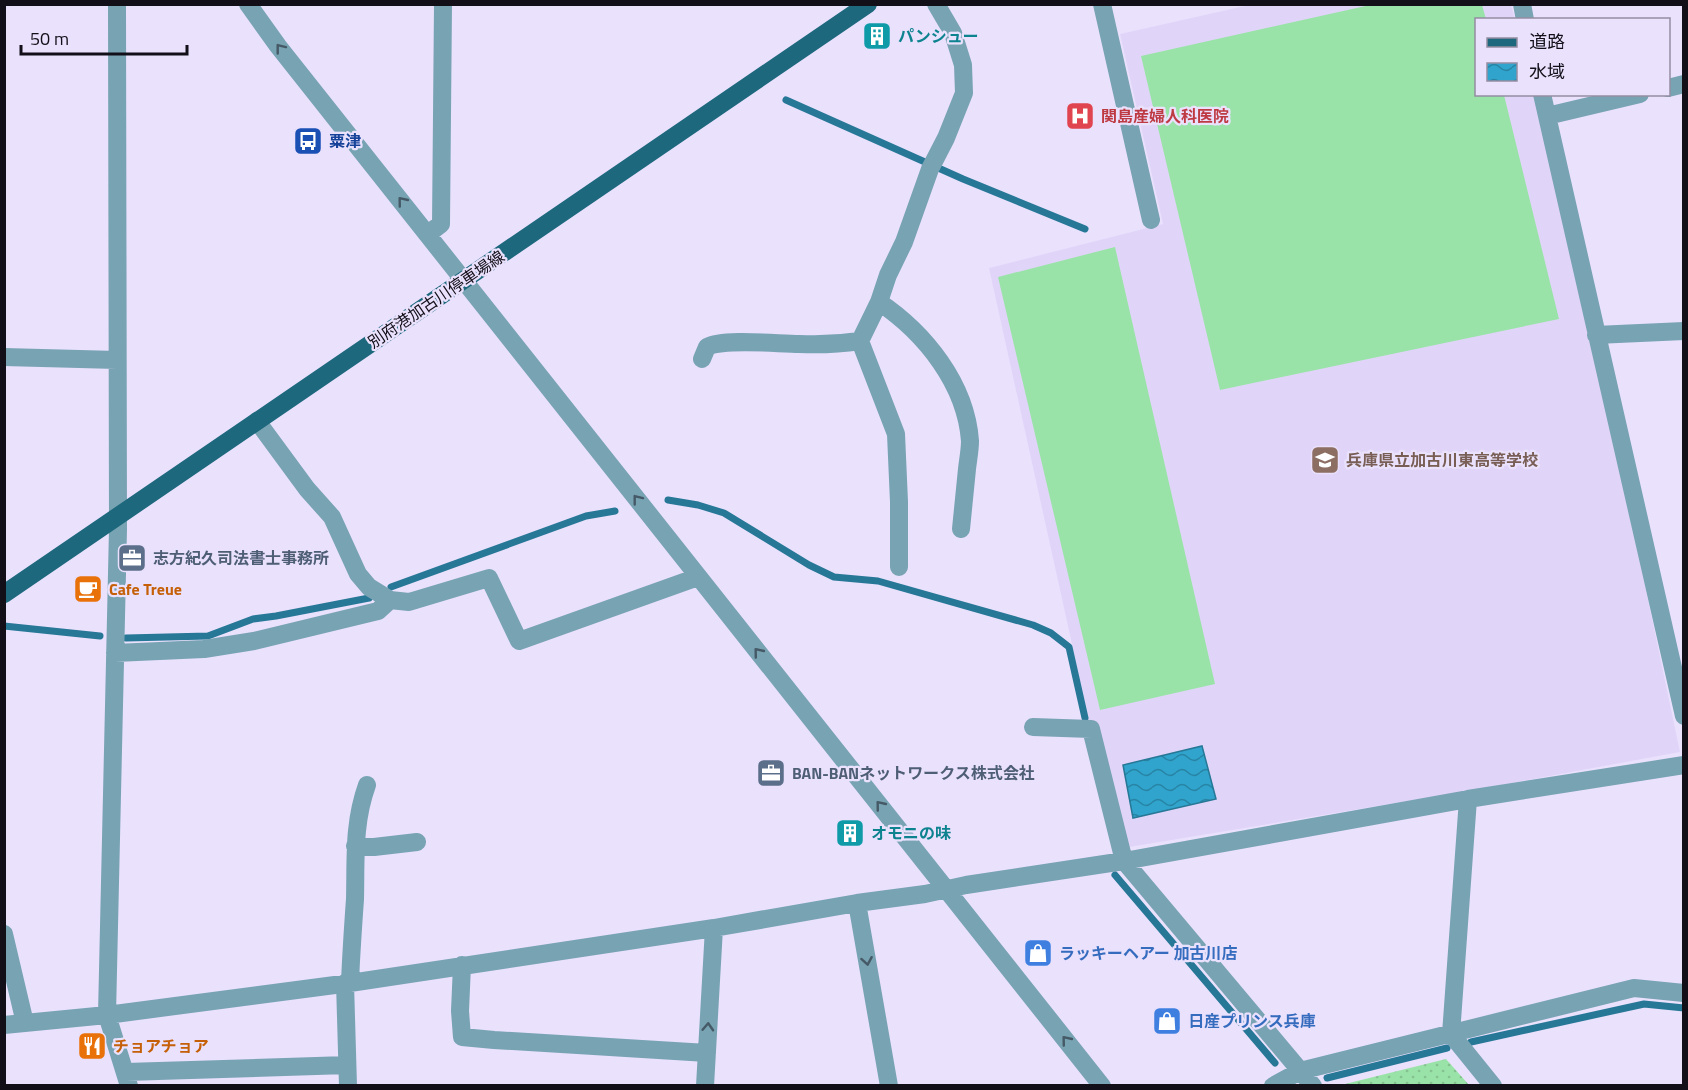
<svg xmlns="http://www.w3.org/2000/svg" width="1688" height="1090" viewBox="0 0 1688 1090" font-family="'Titillium Web','Noto Sans JP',sans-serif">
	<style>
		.built { fill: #e0d5f8 }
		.park { fill: url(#park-dots) }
		.pitch { fill: #9ae3a8 }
		.water { fill: url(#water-waves); stroke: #277796; stroke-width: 1.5 }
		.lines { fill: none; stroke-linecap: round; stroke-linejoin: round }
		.stream { stroke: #277796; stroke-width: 7 }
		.minor { stroke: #78a3b3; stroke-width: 18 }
		.major { stroke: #1d687d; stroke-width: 18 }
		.oneway { stroke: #455966 }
		.labels { text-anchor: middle; stroke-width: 4.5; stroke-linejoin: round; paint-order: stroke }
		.culture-label { font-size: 16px; font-weight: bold; fill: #0d838f; stroke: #eae1fd; text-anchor: start }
		.health-label { font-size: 16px; font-weight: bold; fill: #be3a42; stroke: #eae1fd; text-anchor: start }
		.transit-label { font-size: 16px; font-weight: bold; fill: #164399; stroke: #eae1fd; text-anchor: start }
		.street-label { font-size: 16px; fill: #120f18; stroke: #eae1fd }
		.education-label { font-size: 16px; font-weight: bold; fill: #785e54; stroke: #eae1fd; text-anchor: start }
		.service-label { font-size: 16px; font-weight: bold; fill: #4e5e75; stroke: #eae1fd; text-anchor: start }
		.food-label { font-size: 16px; font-weight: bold; fill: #c56008; stroke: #eae1fd; text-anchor: start }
		.shop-label { font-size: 16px; font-weight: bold; fill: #366cbe; stroke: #eae1fd; text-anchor: start }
	</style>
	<defs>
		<pattern id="park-dots" width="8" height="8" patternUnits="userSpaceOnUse" patternTransform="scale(1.5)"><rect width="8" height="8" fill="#9ae3a8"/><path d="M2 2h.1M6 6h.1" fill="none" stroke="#84c290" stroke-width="1.8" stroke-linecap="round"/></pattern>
		<pattern id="water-waves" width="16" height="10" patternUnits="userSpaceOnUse" patternTransform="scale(1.5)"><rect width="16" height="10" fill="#30a4cc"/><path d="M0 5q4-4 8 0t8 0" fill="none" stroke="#2784a5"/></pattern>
	</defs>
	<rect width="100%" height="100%" fill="#eae1fd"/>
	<path class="built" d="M 1249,5 L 1511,5 L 1515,19 L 1476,20 L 1476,94 L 1534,95 L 1645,585 L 1680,752 L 1468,791 L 1123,848 L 1113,830 L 989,268 L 1163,224 L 1120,34 Z"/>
	<path class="park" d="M 1446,1059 L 1469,1085 L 1341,1085 Z"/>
	<path class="pitch" d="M 1370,5 L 1482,5 L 1486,19 L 1476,20 L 1476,94 L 1504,95 L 1559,319 L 1220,390 L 1141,56 Z
		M 1115,247 L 1215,684 L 1100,710 L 998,277 Z"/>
	<path class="water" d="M 1202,746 L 1216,799 L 1133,818 L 1123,765 Z"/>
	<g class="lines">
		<path class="stream" d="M 786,100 L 963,179 L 1085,229
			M 668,500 L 698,505 L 724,513 L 809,565 L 834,577 L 878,581 L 1033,625 L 1051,633 L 1069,647 L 1085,718
			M 391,587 L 586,516 L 615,511
			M 4,626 L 100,636
			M 126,638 L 208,636 L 253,619 L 276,616 L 369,598
			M 1115,875 L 1275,1063
			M 1471,1042 L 1644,1004 L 1684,1008
			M 1327,1078 L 1447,1048"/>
		<path class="minor" d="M 117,4 L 118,529 L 107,1015 L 129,1086
			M 248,4 L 278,46 L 1102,1086
			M 1102,4 L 1151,220
			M 1522,4 L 1525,20
			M 1668,88 L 1684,84
			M 1542,94 L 1684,716
			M 1547,116 L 1640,94
			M 428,234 L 441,224 L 443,4
			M 879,302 C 925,333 966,384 970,441 C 970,450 968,460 967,469 C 965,489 963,509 961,529
			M 1596,335 L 1684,331
			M 860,341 L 896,434 L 899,502 L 899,567
			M 4,357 L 117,360
			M 702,359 L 707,347 C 724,338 778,344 799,344 C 820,345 840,344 860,341 L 879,302 L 888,275 L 904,242 L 930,169 L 946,138 L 964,93 L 963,65 L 953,33 L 936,4
			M 257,421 L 307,489 L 332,517 L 358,574 L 369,587 L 390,600 L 409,602 L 489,578 L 519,641 L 698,577
			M 115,653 L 204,649 L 254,641 L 378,611 L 390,600
			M 1033,727 L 1091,729 L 1124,861 L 1313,1086
			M 1468,799 L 1451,1034 L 1493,1086
			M 355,846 L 374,847 L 417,842
			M 857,903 L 889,1086
			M 4,934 L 25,1023
			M 462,965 L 460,1011 L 462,1037 L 494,1040 L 707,1053
			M 345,983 L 348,1086
			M 350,983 C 351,955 353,927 355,899 C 356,859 353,824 367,785
			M 4,1025 L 107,1015 L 350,983 L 714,928 L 857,903 L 925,894 L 966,885 L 1124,861 L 1468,799 L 1684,765
			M 126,1072 L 347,1065
			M 705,1086 L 714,928
			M 1273,1086 L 1300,1071 L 1634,988 L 1684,993"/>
		<path class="major" d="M 4,594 L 868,4"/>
	</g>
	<defs><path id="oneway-chevron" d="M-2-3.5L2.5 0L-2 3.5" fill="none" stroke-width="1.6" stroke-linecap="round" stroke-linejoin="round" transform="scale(1.5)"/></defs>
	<g class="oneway">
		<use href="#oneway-chevron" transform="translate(280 48) rotate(-128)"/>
		<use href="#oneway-chevron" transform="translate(402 201) rotate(-129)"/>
		<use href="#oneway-chevron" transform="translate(637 499) rotate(-128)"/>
		<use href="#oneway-chevron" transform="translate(758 652) rotate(-129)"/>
		<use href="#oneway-chevron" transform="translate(880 805) rotate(-129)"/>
		<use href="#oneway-chevron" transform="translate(867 961) rotate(80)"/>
		<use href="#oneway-chevron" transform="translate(708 1027) rotate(-87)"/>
		<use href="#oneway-chevron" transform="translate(1066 1040) rotate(-129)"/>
	</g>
	<defs>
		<g id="building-square" transform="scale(1.5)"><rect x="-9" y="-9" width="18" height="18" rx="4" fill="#0f9aa8" stroke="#eae1fd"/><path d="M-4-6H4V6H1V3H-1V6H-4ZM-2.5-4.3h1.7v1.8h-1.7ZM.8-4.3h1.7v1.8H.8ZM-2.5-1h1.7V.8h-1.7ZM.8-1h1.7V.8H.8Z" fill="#fff"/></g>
		<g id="hospital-square" transform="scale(1.5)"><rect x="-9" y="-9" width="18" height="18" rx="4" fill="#e0444e" stroke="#eae1fd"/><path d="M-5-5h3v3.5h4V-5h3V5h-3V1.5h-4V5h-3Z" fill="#fff"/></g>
		<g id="bus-square" transform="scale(1.5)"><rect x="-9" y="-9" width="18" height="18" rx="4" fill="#1a4fb4" stroke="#eae1fd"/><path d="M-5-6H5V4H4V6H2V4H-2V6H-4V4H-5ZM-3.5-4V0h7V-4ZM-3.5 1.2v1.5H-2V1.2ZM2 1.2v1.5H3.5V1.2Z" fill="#fff"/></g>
		<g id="school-square" transform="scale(1.5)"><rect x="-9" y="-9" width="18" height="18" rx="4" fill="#8d6e63" stroke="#eae1fd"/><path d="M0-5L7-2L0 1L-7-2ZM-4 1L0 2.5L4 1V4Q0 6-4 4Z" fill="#fff"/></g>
		<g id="office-square" transform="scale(1.5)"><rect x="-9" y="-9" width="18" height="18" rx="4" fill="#5c6f8a" stroke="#eae1fd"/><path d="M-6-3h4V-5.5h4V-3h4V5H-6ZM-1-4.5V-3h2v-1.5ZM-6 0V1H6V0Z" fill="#fff"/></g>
		<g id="cafe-square" transform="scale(1.5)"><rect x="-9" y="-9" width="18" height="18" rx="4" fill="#e8710a" stroke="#eae1fd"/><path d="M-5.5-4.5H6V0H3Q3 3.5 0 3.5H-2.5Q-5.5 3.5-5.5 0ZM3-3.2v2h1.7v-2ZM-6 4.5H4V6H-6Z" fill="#fff"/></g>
		<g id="shop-square" transform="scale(1.5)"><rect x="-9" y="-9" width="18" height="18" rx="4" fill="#3f7fe0" stroke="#eae1fd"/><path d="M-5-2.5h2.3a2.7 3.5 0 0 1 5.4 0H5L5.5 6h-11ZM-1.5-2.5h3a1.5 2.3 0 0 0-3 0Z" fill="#fff"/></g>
		<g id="restaurant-square" transform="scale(1.5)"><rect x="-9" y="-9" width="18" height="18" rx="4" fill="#e8710a" stroke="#eae1fd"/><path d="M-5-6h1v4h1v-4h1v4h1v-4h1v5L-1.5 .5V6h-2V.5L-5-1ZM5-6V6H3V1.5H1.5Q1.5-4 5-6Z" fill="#fff"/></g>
	</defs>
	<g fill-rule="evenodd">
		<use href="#building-square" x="877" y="36"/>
		<use href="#hospital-square" x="1080" y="116"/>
		<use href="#bus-square" x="308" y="141"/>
		<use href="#school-square" x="1325" y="460"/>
		<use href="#office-square" x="132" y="558"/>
		<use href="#cafe-square" x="88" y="589"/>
		<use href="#office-square" x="771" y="773"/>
		<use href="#building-square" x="850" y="833"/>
		<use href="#shop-square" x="1038" y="953"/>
		<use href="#shop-square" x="1167" y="1021"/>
		<use href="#restaurant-square" x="92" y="1046"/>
	</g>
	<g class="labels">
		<g class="culture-label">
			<text x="898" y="42">パンシュー</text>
			<text x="871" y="839">オモニの味</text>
		</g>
		<g class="health-label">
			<text x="1101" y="122">関島産婦人科医院</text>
		</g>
		<g class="transit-label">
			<text x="329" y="147">粟津</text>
		</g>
		<g class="street-label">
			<text transform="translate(436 299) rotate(-34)" y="6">別府港加古川停車場線</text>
		</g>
		<g class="education-label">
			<text x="1346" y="466">兵庫県立加古川東高等学校</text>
		</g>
		<g class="service-label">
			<text x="153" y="564">志方紀久司法書士事務所</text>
			<text x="792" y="779">BAN-BANネットワークス株式会社</text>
		</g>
		<g class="food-label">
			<text x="109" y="595">Cafe Treue</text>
			<text x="113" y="1052">チョアチョア</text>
		</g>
		<g class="shop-label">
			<text x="1059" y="959">ラッキーヘアー 加古川店</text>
			<text x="1188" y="1027">日産プリンス兵庫</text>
		</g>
	</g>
	<rect width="1688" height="1090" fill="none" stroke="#120f18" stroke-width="12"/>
	<rect x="1475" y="18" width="195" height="78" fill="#eae1fd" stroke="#948da1" stroke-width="1.5"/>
	<rect x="1487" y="38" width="30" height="9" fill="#1d687d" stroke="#948da1" stroke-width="1.5"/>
	<text x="1529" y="48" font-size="18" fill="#120f18">道路</text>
	<rect x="1487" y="63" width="30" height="18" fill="url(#water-waves)" stroke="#948da1" stroke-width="1.5"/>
	<text x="1529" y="78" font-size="18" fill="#120f18">水域</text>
	<path d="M21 45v9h166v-9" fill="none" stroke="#120f18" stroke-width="3"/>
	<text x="30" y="45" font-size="18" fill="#120f18" stroke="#eae1fd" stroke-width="4.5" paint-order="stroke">50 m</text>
</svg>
